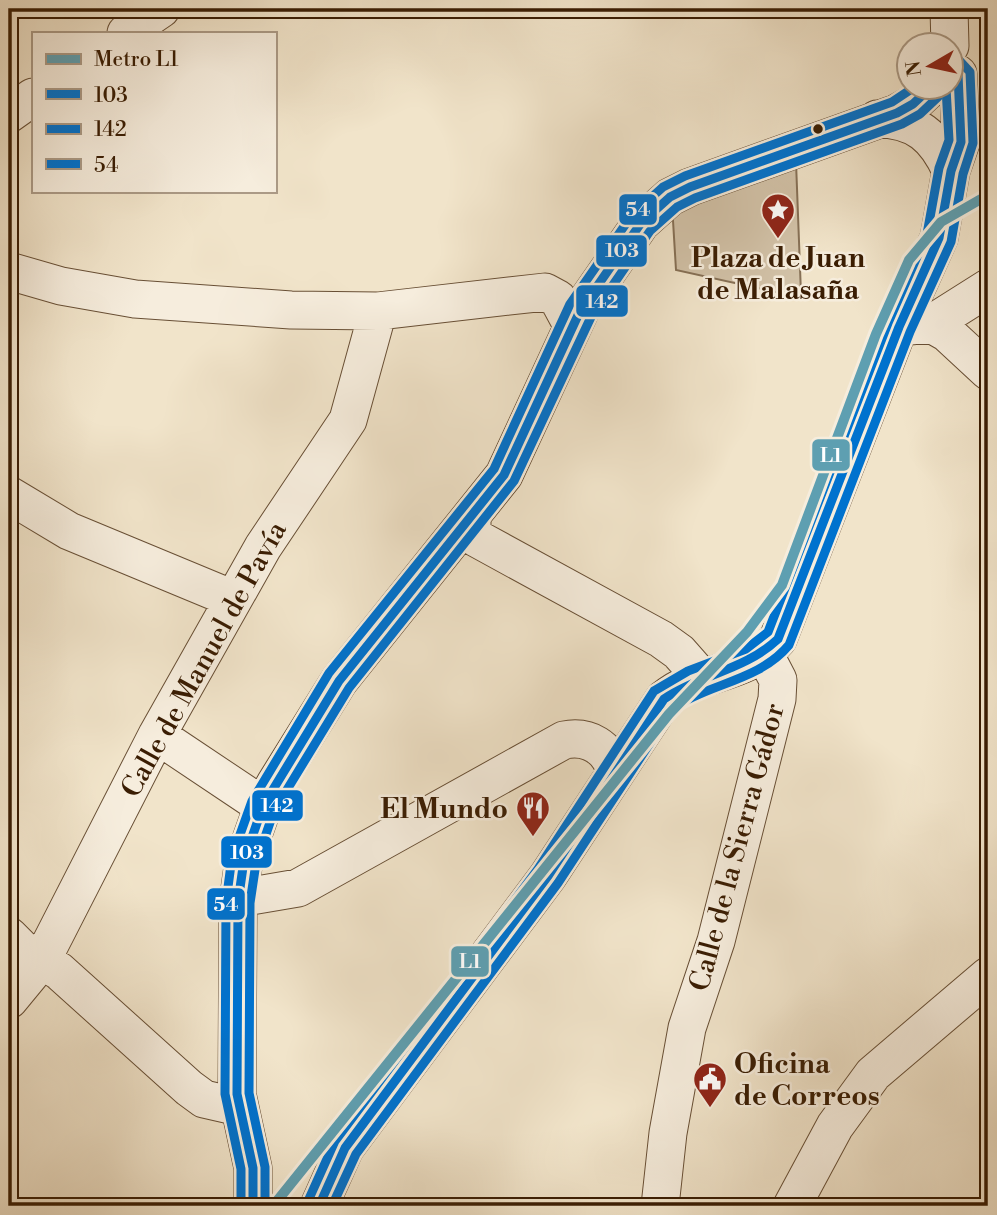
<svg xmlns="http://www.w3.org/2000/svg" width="997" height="1215" viewBox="0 0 997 1215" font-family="'Libre Bodoni',serif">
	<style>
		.green { fill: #d2c2a8; stroke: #867056; stroke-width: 2 }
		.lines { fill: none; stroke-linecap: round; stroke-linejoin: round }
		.minor-casing { stroke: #684f35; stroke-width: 39 }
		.minor { stroke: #f6eddd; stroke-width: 37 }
		.bus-1-casing { stroke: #f6eddd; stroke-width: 14 }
		.bus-2-casing { stroke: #f6eddd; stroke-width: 14 }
		.bus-3-casing { stroke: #f6eddd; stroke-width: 14 }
		.bus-1 { stroke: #0072ce; stroke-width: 9 }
		.bus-2 { stroke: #0072ce; stroke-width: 9 }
		.bus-3 { stroke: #0072ce; stroke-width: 9 }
		.metro-1-casing { stroke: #f6eddd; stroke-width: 16 }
		.metro-1 { stroke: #5e9fb1; stroke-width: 10 }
		.bus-dot { fill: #3a1d03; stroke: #f6eddd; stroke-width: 2.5 }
		.labels { text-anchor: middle; stroke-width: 5; stroke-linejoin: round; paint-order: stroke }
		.poi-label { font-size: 28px; font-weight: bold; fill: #3a1d03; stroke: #f6eddd }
		.street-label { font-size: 28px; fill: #3a1d03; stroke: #f6eddd }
		.line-badge { stroke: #f6eddd; stroke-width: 2.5 }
		.badge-label { font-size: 19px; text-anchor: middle; font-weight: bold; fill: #fff }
	</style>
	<rect width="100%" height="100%" fill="#f1e4ca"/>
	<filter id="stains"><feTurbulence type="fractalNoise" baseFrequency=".00286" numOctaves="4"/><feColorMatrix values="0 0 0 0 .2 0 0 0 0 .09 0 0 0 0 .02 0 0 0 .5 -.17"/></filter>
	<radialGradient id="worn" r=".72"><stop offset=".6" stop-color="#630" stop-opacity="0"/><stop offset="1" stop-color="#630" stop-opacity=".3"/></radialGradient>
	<path class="green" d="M 796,162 L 801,294 L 798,297 L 676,270 L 672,204 Z"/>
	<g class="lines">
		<g class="minor-casing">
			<path id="minor" d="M 949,9 L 950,46
				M 126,33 L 161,9
				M 9,114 L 33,97
				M 877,119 C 916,119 936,137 951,171
				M 9,271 L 61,286 L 135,299 L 291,310 L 378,311 L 545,292 L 558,299 L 572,325
				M 931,324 L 947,333 L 988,371
				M 899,327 L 931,324 L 988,288
				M 9,495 L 69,531 L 233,599
				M 472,518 L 472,533 L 476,538 L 661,639 L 679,652 L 701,677
				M 157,735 L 263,806
				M 238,902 L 245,897 L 298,888 L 564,740 C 589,735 608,747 616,772
				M 9,936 L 22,949 L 59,971 L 189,1088 L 204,1099 L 239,1107
				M 9,1000 L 42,960 L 157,735 L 263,547 L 348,420 L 378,311
				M 253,1206 L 253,1168 L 237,1094 L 238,902 L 244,860 L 263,806 L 275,784 L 339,681 L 504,475 L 580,311 L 641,223 L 670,197 L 690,187 L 897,113 L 913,104 L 930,88
				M 319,1206 L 345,1148 L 548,876 L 664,699 C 703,668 745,677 778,639 L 899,327 L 939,238 L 951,171 L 961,142 L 958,74 L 951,69
				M 660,1206 L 668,1133 L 687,1028 L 716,941 L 777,699 L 778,680 L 765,655
				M 792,1206 L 835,1126 L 873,1074 L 988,976"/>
		</g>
		<use href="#minor" class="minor"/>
		<g class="bus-1-casing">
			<path id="bus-1" d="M 253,1206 L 253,1168 L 237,1094 L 238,902 L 244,860 L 263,806 L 339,681 L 504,475 L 580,311 L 641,223 L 670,197 L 690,187 L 897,113 L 913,104 L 930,88
				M 319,1206 L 345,1148 L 548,876 L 664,699 C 701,674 745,670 778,639 L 899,327 L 939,238 L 951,171 L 961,142 L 958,74 L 951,69"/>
		</g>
		<g class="bus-2-casing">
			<path id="bus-2" d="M 265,1206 L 265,1167 L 249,1093 L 250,903 L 256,863 L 274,811 L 349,688 L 514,481 L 591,317 L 650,231 L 677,207 L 695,198 L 902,124 L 920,114 L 938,97
				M 332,1206 L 356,1154 L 558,883 L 673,708 C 710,683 759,681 789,645 L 910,332 L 951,242 L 963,174 L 973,143 L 970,72 L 958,59"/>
		</g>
		<g class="bus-3-casing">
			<path id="bus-3" d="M 308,1201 L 335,1141 L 538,869 L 654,691 L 688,671 L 746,649 L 768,632 L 888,323 L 927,234 L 939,168 L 949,140 L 946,88
				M 241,1206 L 241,1169 L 225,1094 L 226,902 L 232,857 L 252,801 L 329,673 L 494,469 L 570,304 L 632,215 L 663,187 L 685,176 L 892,102 L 913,88"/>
		</g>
		<use href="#bus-1" class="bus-1"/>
		<use href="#bus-2" class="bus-2"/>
		<use href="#bus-3" class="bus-3"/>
		<g class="metro-1-casing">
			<path id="metro-1" d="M 273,1206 L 669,714 L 747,632 L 782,585 L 876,334 L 909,260 L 941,222 L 988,195"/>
		</g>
		<use href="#metro-1" class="metro-1"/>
	</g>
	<defs>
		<g id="sight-pin" transform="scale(1.75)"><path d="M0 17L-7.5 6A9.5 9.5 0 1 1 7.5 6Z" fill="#8f2418" stroke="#f6eddd"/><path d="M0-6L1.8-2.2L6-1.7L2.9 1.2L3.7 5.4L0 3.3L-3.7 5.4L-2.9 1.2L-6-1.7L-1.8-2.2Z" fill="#fff"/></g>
		<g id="restaurant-pin" transform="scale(1.75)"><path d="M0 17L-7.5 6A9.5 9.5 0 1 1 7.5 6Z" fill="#8f2418" stroke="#f6eddd"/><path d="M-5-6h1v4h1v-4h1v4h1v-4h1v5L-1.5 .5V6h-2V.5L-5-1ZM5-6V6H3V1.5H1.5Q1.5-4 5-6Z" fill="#fff"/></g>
		<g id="civic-pin" transform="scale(1.75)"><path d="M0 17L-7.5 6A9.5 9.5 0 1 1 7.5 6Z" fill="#8f2418" stroke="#f6eddd"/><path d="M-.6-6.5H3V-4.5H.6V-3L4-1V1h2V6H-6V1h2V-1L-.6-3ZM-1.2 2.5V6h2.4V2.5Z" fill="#fff"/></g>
	</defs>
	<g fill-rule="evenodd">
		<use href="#sight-pin" x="778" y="210"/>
		<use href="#restaurant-pin" x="533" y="808"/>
		<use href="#civic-pin" x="710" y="1079"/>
	</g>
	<circle class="bus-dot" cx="818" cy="129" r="6"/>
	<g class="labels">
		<g class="poi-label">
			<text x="778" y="267">Plaza de Juan<tspan x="778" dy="32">de Malasaña</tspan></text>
			<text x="508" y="818" text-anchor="end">El Mundo</text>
			<text x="734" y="1073" text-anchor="start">Oficina<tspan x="734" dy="32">de Correos</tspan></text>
		</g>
		<g class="street-label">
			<text transform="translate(203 659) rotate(-61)" y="10">Calle de Manuel de Pavía</text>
			<text transform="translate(736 847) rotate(-75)" y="10">Calle de la Sierra Gádor</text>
		</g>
	</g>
	<g class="line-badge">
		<rect x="618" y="193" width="40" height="33" rx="7" fill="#0072ce"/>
		<rect x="595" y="234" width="53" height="34" rx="7" fill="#0072ce"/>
		<rect x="575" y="284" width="54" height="34" rx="7" fill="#0072ce"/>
		<rect x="811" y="438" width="40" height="34" rx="7" fill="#5e9fb1"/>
		<rect x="251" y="789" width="53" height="33" rx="7" fill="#0072ce"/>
		<rect x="220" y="835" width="53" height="34" rx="7" fill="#0072ce"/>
		<rect x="206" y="887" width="40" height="34" rx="7" fill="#0072ce"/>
		<rect x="450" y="945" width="40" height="33" rx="7" fill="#5e9fb1"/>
	</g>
	<g class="badge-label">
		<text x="638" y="216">54</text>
		<text x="622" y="257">103</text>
		<text x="602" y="308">142</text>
		<text x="831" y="462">L1</text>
		<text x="277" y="812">142</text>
		<text x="247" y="859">103</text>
		<text x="226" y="911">54</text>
		<text x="470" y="968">L1</text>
	</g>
	<rect width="997" height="1215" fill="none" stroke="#f1e4ca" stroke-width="35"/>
	<rect x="10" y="10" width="976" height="1194" fill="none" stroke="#3a1d03" stroke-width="3.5"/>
	<rect x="18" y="18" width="962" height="1180" fill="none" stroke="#3a1d03" stroke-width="2"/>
	<rect x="32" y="32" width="245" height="161" fill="#f6eddd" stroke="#ab9a86" stroke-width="2"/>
	<rect x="46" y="54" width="35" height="10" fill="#5e9fb1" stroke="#ab9a86" stroke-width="2"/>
	<text x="94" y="66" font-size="21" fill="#3a1d03">Metro L1</text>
	<rect x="46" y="89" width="35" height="10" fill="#0072ce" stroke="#ab9a86" stroke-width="2"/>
	<text x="94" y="102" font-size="21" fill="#3a1d03">103</text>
	<rect x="46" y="124" width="35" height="10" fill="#0072ce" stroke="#ab9a86" stroke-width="2"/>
	<text x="94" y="136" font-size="21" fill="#3a1d03">142</text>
	<rect x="46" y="159" width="35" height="10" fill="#0072ce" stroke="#ab9a86" stroke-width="2"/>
	<text x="94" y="172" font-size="21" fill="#3a1d03">54</text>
	<g transform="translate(930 66) rotate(261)"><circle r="33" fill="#f6eddd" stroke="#ab9a86" stroke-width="2"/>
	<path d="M0-5L12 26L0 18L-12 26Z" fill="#8f2418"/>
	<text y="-10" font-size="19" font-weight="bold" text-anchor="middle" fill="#3a1d03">N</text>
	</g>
	<rect width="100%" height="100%" filter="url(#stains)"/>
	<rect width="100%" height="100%" fill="url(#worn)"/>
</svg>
